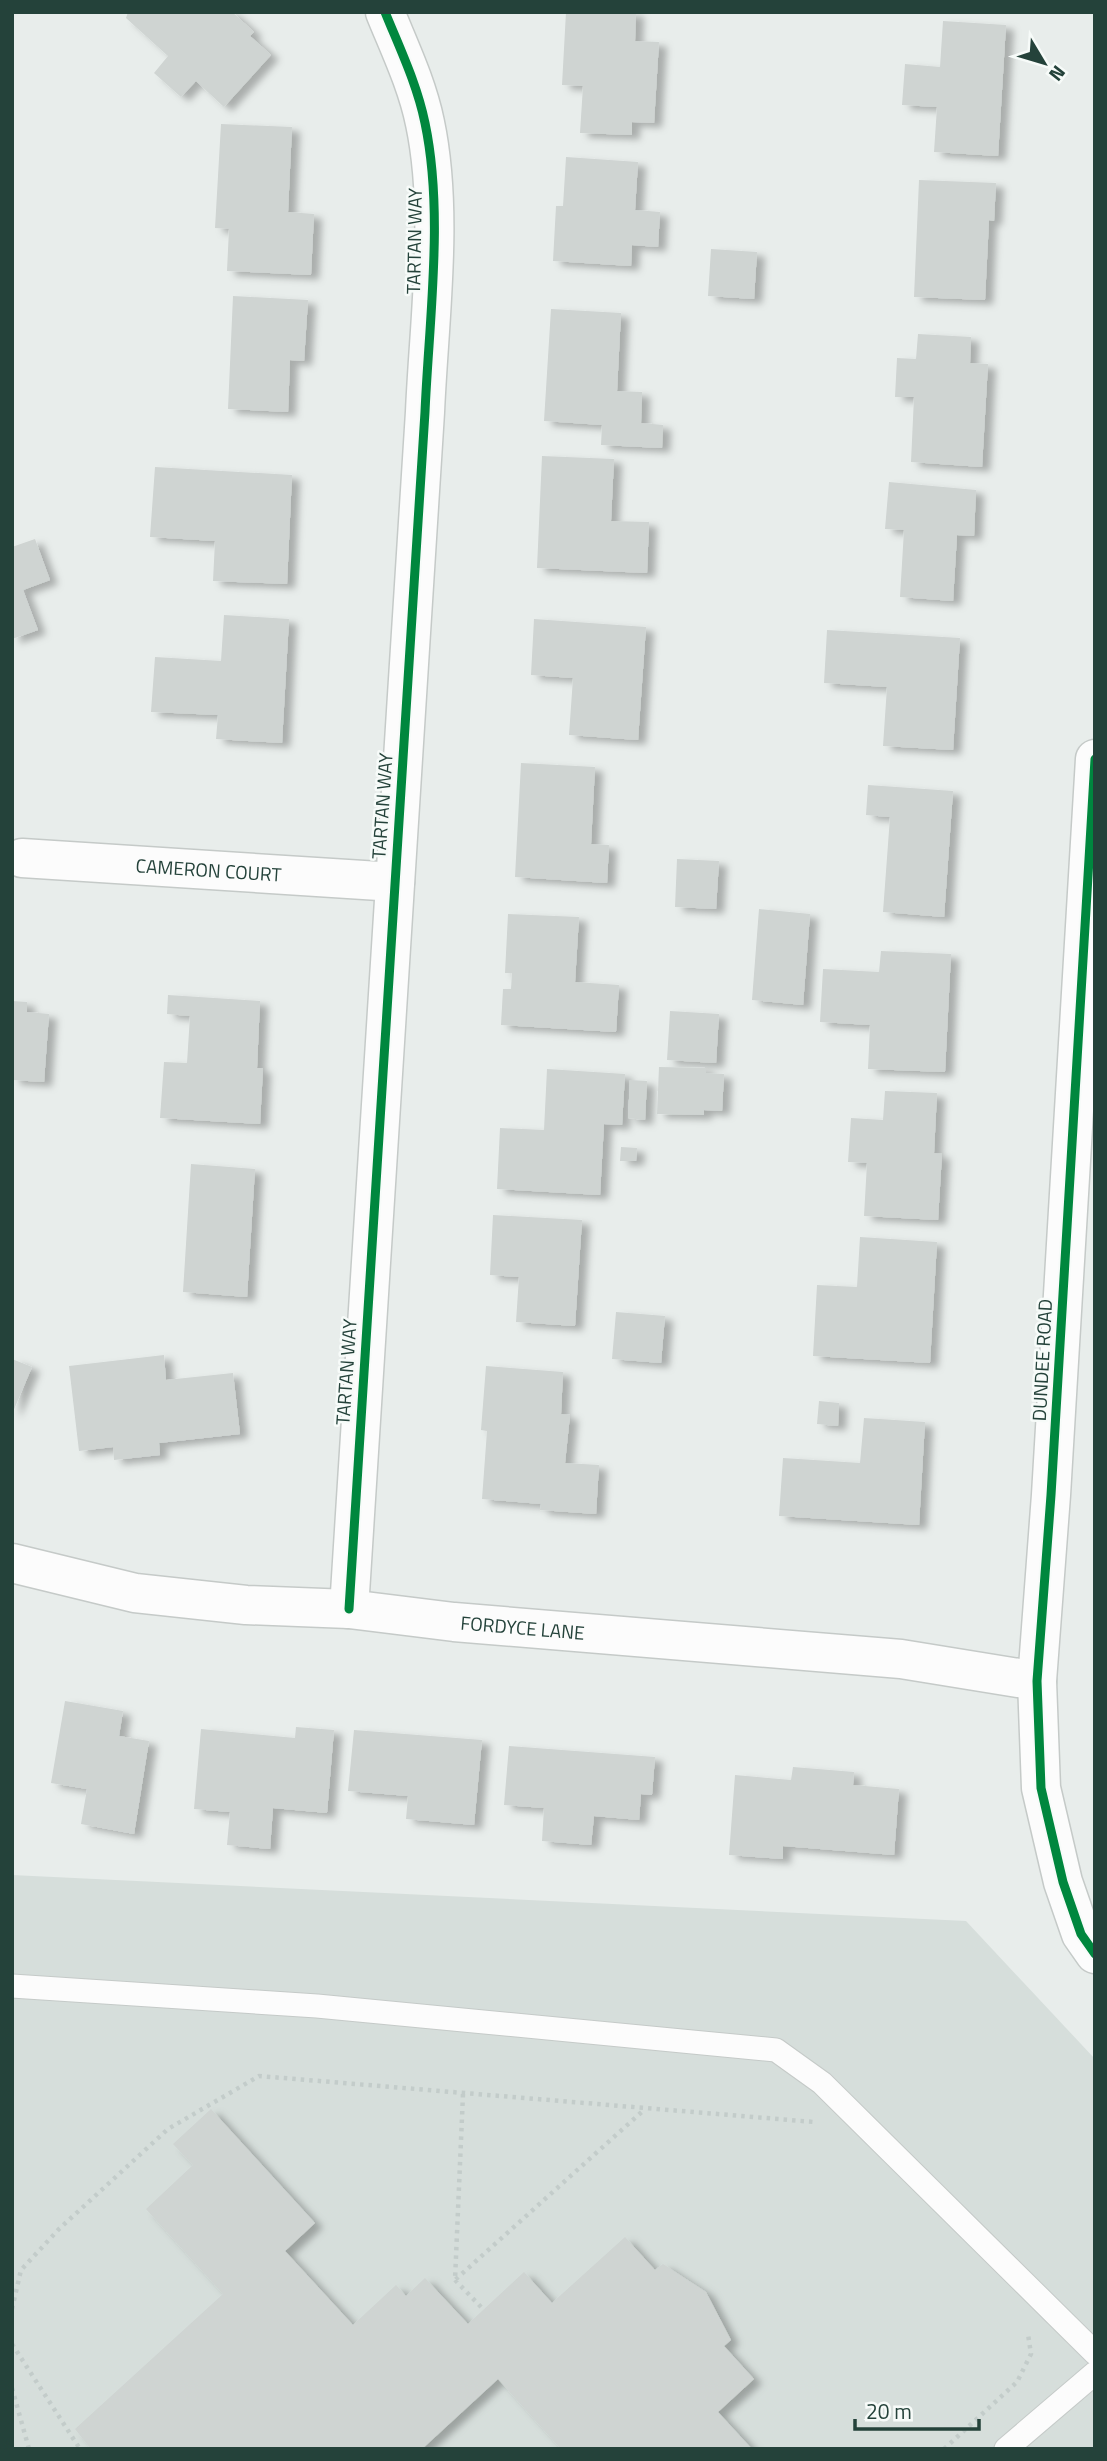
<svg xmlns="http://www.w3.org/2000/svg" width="1107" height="2461" viewBox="0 0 1107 2461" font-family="'Titillium Web',sans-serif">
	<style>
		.built { fill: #d6dedb }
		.building { fill: #cfd4d2; filter: url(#shadow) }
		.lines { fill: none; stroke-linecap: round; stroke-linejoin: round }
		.service-casing { stroke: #c5cac8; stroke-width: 25 }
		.minor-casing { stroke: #c5cac8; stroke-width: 41 }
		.path { stroke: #c3ccca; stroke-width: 4.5; stroke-dasharray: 3.5 5; stroke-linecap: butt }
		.service { stroke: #fcfcfc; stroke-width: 23 }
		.minor { stroke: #fcfcfc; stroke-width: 38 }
		.cycleway-casing { stroke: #f7fbf9; stroke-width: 13 }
		.cycleway { stroke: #00873e; stroke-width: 9 }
		.labels { text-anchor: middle; stroke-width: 5; stroke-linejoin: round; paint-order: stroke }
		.street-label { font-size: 19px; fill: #24423a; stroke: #f7fbf9 }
	</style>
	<defs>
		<filter id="shadow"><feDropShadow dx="8" dy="4.5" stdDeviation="3.5" flood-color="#0004"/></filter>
	</defs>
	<rect width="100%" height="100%" fill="#e8edeb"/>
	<path class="built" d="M 12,1875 L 966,1921 L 1095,2059 L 1095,2449 L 12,2449 Z"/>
	<path class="building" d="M 128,12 L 232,12 L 254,32 L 250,36 L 271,55 L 224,107 L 196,81 L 181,97 L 154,73 L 168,56 L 126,18 Z
		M 566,12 L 636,12 L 635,41 L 659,42 L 654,123 L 632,122 L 632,135 L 580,133 L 583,86 L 562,85 Z
		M 943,21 L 1006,25 L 998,156 L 934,152 L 937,107 L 902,105 L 905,64 L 940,67 Z
		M 221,124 L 292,127 L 288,212 L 314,214 L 311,275 L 227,271 L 229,229 L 215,228 Z
		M 566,157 L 638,162 L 635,210 L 660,212 L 658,247 L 632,245 L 631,266 L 553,261 L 556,206 L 563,206 Z
		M 919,180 L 996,183 L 994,221 L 989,220 L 985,300 L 914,297 Z
		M 711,249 L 757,252 L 754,299 L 708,296 Z
		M 233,296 L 308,300 L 304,361 L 290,360 L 288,412 L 228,409 Z
		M 551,309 L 621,313 L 617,391 L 642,392 L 641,423 L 663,425 L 662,448 L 601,445 L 602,425 L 544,421 Z
		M 918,334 L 971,337 L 970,363 L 988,364 L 982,467 L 911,462 L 914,397 L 895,397 L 897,358 L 916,359 Z
		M 542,456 L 614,459 L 611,521 L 649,522 L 647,573 L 537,568 Z
		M 155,467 L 292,475 L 287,584 L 213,581 L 215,541 L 150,537 Z
		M 889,482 L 976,490 L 974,536 L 957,535 L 953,601 L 900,597 L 904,530 L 885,529 Z
		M 35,539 L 50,580 L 23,590 L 38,630 L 12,639 L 12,547 Z
		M 224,615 L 289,619 L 282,743 L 216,739 L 218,715 L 151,712 L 155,657 L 221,661 Z
		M 534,619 L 646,627 L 638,740 L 569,735 L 573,678 L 531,675 Z
		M 827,630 L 960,638 L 953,750 L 883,746 L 887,687 L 824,683 Z
		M 521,763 L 595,767 L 591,844 L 609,845 L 607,883 L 515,877 Z
		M 868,785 L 953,791 L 944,917 L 883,912 L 890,817 L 866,815 Z
		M 677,859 L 719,861 L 716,909 L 675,907 Z
		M 759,909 L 810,914 L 803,1005 L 752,1000 Z
		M 508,914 L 579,917 L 575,982 L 619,985 L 616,1032 L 501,1025 L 503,989 L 511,989 L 512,973 L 505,973 Z
		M 881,951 L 951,954 L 945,1072 L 868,1069 L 870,1025 L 820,1022 L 823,969 L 879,972 Z
		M 168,995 L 260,1001 L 257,1068 L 263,1068 L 260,1124 L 160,1118 L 164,1062 L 187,1063 L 190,1016 L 167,1014 Z
		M 12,1001 L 27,1002 L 27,1012 L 49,1014 L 44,1082 L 12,1080 Z
		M 670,1011 L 719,1014 L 716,1063 L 667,1060 Z
		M 659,1067 L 706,1068 L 706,1073 L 724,1074 L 722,1111 L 704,1110 L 704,1115 L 657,1114 Z
		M 547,1069 L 625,1074 L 622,1125 L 604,1124 L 600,1195 L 497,1189 L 500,1128 L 544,1130 Z
		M 630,1080 L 647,1081 L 645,1120 L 628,1118 Z
		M 885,1091 L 937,1093 L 934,1153 L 942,1154 L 938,1220 L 864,1216 L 867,1163 L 848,1162 L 851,1118 L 883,1120 Z
		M 621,1147 L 637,1148 L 636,1161 L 620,1161 Z
		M 191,1164 L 255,1169 L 247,1297 L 183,1292 Z
		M 493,1215 L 582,1220 L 575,1326 L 516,1322 L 519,1277 L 490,1275 Z
		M 860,1237 L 937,1242 L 930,1363 L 813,1356 L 817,1285 L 857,1287 Z
		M 616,1312 L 665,1316 L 661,1363 L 612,1359 Z
		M 164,1355 L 166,1380 L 233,1373 L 240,1434 L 159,1443 L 160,1455 L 114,1460 L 113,1447 L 79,1451 L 69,1366 Z
		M 12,1359 L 32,1367 L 12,1414 Z
		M 486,1366 L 563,1372 L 561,1414 L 570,1415 L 565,1463 L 599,1465 L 596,1514 L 540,1510 L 541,1504 L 482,1499 L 487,1431 L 481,1430 Z
		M 819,1401 L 839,1403 L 838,1426 L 817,1424 Z
		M 864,1418 L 925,1422 L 919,1525 L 779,1516 L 783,1458 L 860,1463 Z
		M 65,1701 L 123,1711 L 119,1736 L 149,1741 L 134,1834 L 81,1824 L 87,1789 L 51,1783 Z
		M 296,1727 L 334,1730 L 327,1813 L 273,1808 L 270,1849 L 227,1845 L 230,1812 L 194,1809 L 201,1729 L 295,1738 Z
		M 354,1730 L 482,1740 L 474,1825 L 406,1819 L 408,1796 L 348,1791 Z
		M 509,1746 L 655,1757 L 652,1795 L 641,1794 L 639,1820 L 594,1816 L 591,1845 L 542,1841 L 544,1808 L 504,1805 Z
		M 793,1767 L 854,1772 L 853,1785 L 899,1789 L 894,1855 L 783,1846 L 783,1859 L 729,1855 L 735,1775 L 791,1780 Z
		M 211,2109 L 315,2223 L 285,2251 L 353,2325 L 396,2285 L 406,2296 L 425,2278 L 468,2324 L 524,2272 L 552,2303 L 625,2237 L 655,2270 L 663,2264 L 706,2292 L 731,2340 L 724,2346 L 754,2379 L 718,2412 L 752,2449 L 561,2449 L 498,2379 L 422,2449 L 91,2449 L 75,2429 L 223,2294 L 146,2209 L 193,2165 L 173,2144 Z"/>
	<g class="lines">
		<g class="service-casing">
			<path id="service" d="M 12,1986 L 317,2006 L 776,2050 L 822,2083 L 1095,2353
				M 1006,2449 L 1095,2373"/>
		</g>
		<g class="minor-casing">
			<g id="minor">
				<path d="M 1095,759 L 1051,1495 L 1037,1681 L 1041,1788 L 1063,1882 L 1081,1934 L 1095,1954"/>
				<path id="s1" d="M 22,858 L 395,882"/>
				<path id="s2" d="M 12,1563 L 135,1593 L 246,1605 L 349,1609 L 454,1622 L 901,1659 L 1037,1681"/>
				<path d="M 349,1609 L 425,412 C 429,320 444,213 425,123 C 417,84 400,49 385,12"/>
			</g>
		</g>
		<path class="path" d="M 463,2094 L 455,2280 L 645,2109
			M 455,2280 L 484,2310
			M 12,2309 L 21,2270 L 59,2229 L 168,2129 L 259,2076 L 814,2122
			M 12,2344 L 80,2449
			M 12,2388 L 29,2449
			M 944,2449 L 1017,2382 L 1031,2354 L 1028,2334"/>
		<use href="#service" class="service"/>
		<use href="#minor" class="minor"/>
		<g class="cycleway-casing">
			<path id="cycleway" d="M 1095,759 L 1051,1495 L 1037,1681 L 1041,1788 L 1063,1882 L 1081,1934 L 1095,1954
				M 349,1609 L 425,412 C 429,320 444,213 425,123 C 417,84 400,49 385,12"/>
		</g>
		<use href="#cycleway" class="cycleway"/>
	</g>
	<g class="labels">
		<g class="street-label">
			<text transform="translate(414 241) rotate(-89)" y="7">TARTAN WAY</text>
			<text transform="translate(382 806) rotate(-86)" y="7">TARTAN WAY</text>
			<text dy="7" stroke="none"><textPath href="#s1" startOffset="187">CAMERON COURT</textPath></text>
			<text transform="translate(1042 1360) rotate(-87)" y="7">DUNDEE ROAD</text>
			<text transform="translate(346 1372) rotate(-86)" y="7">TARTAN WAY</text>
			<text dy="7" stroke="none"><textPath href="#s2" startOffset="516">FORDYCE LANE</textPath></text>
		</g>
	</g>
	<rect width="1107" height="2461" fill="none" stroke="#24423a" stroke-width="28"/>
	<g transform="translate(1044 63) rotate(128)" stroke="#f7fbf9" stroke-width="5" paint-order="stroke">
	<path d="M0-5L12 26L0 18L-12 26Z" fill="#24423a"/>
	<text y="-10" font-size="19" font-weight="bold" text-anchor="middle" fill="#24423a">N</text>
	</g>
	<path d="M855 2419v10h124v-10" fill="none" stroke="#24423a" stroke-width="3.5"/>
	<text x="866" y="2419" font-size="21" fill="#24423a" stroke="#f7fbf9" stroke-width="5" paint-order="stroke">20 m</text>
</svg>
